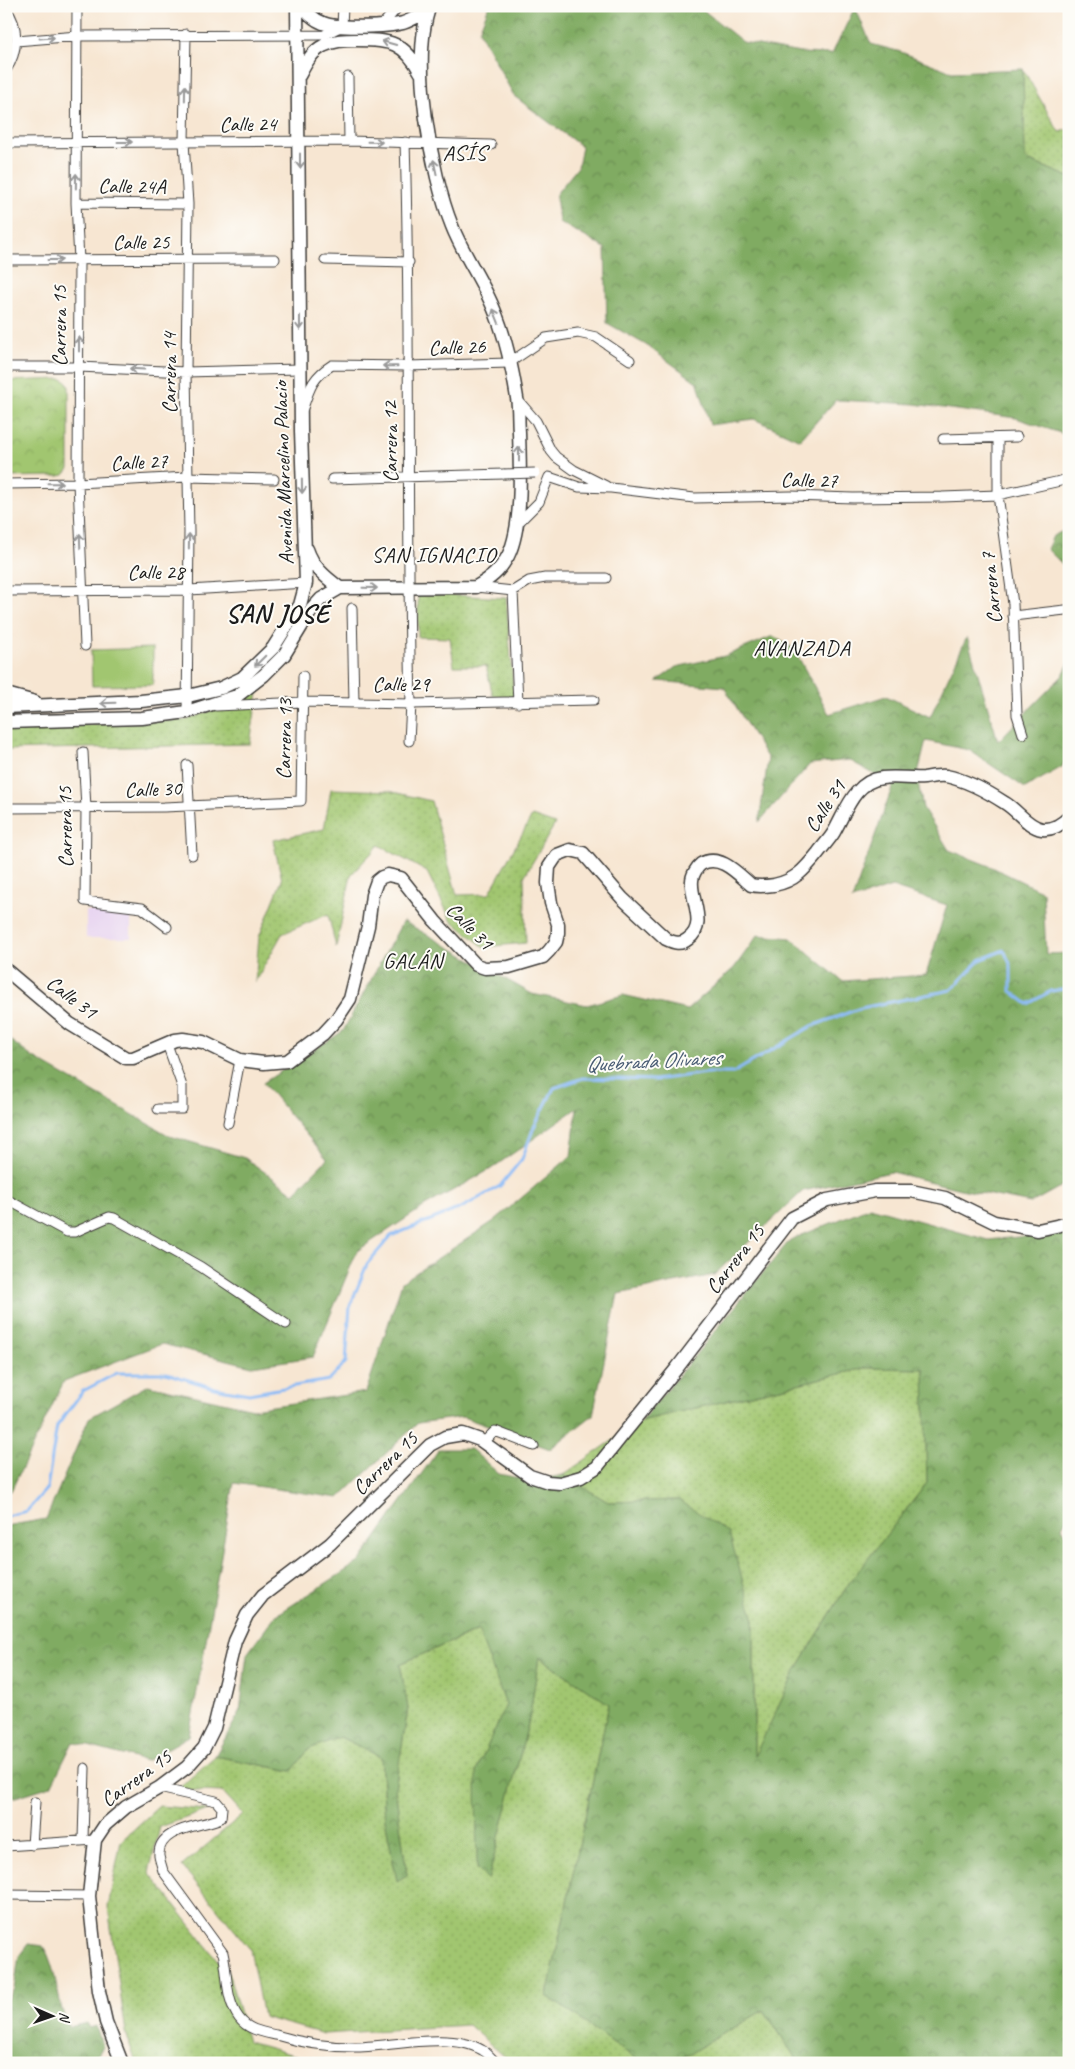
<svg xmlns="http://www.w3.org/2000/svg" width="1075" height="2069" viewBox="0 0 1075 2069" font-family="Caveat,sans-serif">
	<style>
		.built { fill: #e6d2f0 }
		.grass { fill: url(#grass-dots); stroke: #5e7146 }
		.forest { fill: url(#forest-crowns); stroke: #4e643f }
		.park { fill: url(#park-crowns); stroke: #5e7146 }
		.pitch { fill: #a1c670; stroke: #5e7146 }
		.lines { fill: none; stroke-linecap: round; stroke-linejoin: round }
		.stream { stroke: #8abaf6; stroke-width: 3 }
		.street-casing { stroke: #3d3a37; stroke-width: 11 }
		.secondary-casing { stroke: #3d3a37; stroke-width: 15 }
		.street { stroke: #fff; stroke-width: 9 }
		.secondary { stroke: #fff; stroke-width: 12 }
		.street-bridge-casing { stroke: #3d3a37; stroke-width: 11; stroke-linecap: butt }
		.street-bridge { stroke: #fff; stroke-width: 9 }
		.oneway { stroke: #999 }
		.labels { text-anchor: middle; stroke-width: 4; stroke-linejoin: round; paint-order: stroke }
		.street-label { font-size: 21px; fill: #1c1c1c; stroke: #fdfcf7 }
		.neighbourhood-label { font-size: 22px; letter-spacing: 1px; fill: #1c1c1c; stroke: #fdfcf7 }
		.water-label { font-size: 22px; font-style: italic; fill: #485b73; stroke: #fdfcf7 }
		.district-label { font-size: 26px; font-weight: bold; letter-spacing: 1px; fill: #1c1c1c; stroke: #fdfcf7 }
	</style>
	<defs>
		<pattern id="grass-dots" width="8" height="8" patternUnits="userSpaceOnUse" patternTransform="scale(1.25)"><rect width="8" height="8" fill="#a1c670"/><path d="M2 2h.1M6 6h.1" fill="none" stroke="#8aaa60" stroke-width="1.8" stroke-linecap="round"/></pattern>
		<pattern id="forest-crowns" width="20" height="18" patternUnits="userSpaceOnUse" patternTransform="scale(1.25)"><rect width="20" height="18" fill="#80ab62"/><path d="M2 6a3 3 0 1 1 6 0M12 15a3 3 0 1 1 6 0" fill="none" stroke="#688a50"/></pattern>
		<pattern id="park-crowns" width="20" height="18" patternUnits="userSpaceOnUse" patternTransform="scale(1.25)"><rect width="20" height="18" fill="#a1c670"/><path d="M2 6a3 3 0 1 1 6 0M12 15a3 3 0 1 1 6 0" fill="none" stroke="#8aaa60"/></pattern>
	</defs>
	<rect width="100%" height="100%" fill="#fdfcf7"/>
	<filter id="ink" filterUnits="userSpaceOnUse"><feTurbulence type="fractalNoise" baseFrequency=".02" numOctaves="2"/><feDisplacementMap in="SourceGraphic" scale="10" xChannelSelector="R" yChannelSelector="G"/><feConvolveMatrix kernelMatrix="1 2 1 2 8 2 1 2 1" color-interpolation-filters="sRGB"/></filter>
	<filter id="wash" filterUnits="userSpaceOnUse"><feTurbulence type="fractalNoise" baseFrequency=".0096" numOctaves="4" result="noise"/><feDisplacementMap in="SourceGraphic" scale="20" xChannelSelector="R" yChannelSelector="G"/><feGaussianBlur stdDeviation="1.12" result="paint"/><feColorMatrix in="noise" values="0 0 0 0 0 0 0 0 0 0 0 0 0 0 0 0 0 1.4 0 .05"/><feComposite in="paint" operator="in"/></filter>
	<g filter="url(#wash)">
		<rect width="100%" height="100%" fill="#f7e6d2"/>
		<path class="built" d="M 86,911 L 131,911 L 131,938 L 86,938 Z"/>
		<path class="grass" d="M 1023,69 L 1059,132 L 1069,129 L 1069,177 L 1025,159 Z
			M 418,593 L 506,598 L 514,697 L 493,696 L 486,666 L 454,666 L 450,638 L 418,637 Z
			M 258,692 L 250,744 L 6,750 L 6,728 L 187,720 Z
			M 331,789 L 389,791 L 431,801 L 457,895 L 489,894 L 532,816 L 555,824 L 524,877 L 526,943 L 484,947 L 451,920 L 427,872 L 379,845 L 351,875 L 336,947 L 328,914 L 282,934 L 255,982 L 259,937 L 282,880 L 273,840 L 324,829 Z
			M 865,1368 L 924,1369 L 927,1483 L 849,1583 L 796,1670 L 754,1758 L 754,1620 L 679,1500 L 608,1502 L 563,1475 L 641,1421 Z
			M 479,1630 L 506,1705 L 476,1772 L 488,1880 L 529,1720 L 539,1657 L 609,1704 L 547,1996 L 642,2063 L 531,2063 L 505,2057 L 468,2025 L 324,2034 L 263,2017 L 250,1949 L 182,1866 L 243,1814 L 223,1792 L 177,1790 L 215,1756 L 291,1771 L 309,1749 L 340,1737 L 381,1757 L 385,1819 L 397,1880 L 407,1875 L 395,1788 L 408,1709 L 400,1664 Z
			M 159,1806 L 208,1810 L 160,1827 L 149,1872 L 229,1975 L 248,2042 L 301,2057 L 347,2063 L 136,2063 L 126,2033 L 108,1907 L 121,1841 Z
			M 764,2010 L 799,2063 L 673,2063 Z"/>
		<path class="forest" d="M 489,6 L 698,6 L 743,42 L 800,53 L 832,54 L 855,7 L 871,44 L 901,52 L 952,72 L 1023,69 L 1025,159 L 1069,177 L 1069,436 L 1016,418 L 914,404 L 836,400 L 800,440 L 754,419 L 710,425 L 698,383 L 646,345 L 607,323 L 605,248 L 559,222 L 556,194 L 578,167 L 582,147 L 514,96 L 479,31 Z
			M 1069,528 L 1069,571 L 1047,549 L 1053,536 Z
			M 773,636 L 794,649 L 829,714 L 886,696 L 930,717 L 967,637 L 998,741 L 1063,675 L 1069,663 L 1069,753 L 1062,767 L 1025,788 L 969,750 L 926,741 L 917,777 L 923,808 L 949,850 L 992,867 L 1043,892 L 1046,954 L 1069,953 L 1069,1182 L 1031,1203 L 960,1189 L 891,1172 L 803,1191 L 714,1275 L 618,1294 L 593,1415 L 550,1449 L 463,1417 L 418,1423 L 339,1498 L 234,1483 L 189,1736 L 146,1761 L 73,1742 L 51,1786 L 6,1800 L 6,1526 L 46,1519 L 89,1418 L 148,1385 L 253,1409 L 366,1392 L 402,1282 L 494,1221 L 571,1156 L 577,1108 L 491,1169 L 425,1206 L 357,1251 L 313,1357 L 252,1366 L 162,1344 L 64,1381 L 11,1491 L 6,1492 L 6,1037 L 32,1057 L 170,1136 L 245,1158 L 294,1193 L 327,1159 L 263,1083 L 343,1031 L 403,921 L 532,994 L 587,1005 L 623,995 L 687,1010 L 734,968 L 758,935 L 791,938 L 842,981 L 926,975 L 947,905 L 892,887 L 852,900 L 893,785 L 849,760 L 810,764 L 759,822 L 768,759 L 724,687 L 657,681 L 676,667 L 725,656 Z
			M 870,1207 L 988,1240 L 1069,1232 L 1069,1514 L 1062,1527 L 1069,1541 L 1069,2063 L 799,2063 L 764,2010 L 673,2063 L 642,2063 L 547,1996 L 609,1704 L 539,1657 L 529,1720 L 488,1880 L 477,1869 L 476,1772 L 506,1705 L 478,1630 L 400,1664 L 408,1708 L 395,1788 L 407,1875 L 397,1881 L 385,1819 L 381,1757 L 340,1737 L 309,1749 L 292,1771 L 215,1756 L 240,1712 L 247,1654 L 275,1616 L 359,1562 L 439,1449 L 471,1449 L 499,1474 L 534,1481 L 563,1475 L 608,1502 L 679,1500 L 729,1533 L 754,1620 L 754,1757 L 796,1670 L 849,1583 L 927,1483 L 924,1369 L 865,1368 L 641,1421 L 790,1240 Z
			M 28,1944 L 43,1946 C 58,1968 56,2004 69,2027 L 87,2023 L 90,2028 L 96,2026 L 103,2047 L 92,2063 L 6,2063 L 6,2000 L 14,1989 L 19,1956 Z"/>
		<path class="park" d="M 62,379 L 67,382 L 69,387 L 69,469 L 64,475 L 59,476 L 6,477 L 6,381 Z"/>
		<path class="pitch" d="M 153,648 L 153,685 L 92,686 L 91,650 Z"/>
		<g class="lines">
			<path class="stream" d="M 6,1516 L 27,1511 L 47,1488 L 57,1426 L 83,1391 L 117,1373 L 166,1373 L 214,1388 L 249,1394 L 329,1380 L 346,1362 L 350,1306 L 367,1264 L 391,1236 L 463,1207 L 500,1186 L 522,1159 L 534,1127 L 554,1088 L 583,1078 L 655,1080 L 706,1073 L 733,1073 L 812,1026 L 861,1008 L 951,990 L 980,960 L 1004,950 L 1011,966 L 1011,991 L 1028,1004 L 1051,991 L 1069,988"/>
		</g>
	</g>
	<g filter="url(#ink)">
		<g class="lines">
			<g class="street-casing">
				<path id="street" d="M 77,6 L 76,203 L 79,260 L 78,483 L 85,646
					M 6,9 C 20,27 18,52 6,70
					M 382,25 L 399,6
					M 186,34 L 184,142 L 188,204 L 186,372 L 189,532 L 187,712
					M 16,41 L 78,36 L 324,35 L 342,26 L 343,6
					M 348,77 L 349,141
					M 405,142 C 411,330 406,517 411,704 L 409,741
					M 6,143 L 349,141 L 491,145
					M 76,203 L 188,204
					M 6,260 L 275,259
					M 325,260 L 409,262
					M 6,367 L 79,367 L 186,372 L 300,369
					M 517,399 L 536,421 L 551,451 L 556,457 L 574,470 L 606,486
					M 303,408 C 310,387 313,377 332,365 L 408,366 L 509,363 L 546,338 L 578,333 L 596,337 L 630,360
					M 998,438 L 998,495 L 1013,604 L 1017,715 L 1023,734
					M 943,439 L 1017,437
					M 332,479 L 504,474
					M 6,484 L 78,483 L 187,477 L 274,479
					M 516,525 L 539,502 L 549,477 L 579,487 L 611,488 L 694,498 L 791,496 L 853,498 L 942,497 L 998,495 L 1069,479
					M 476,587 L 513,591 L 529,581 L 545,578 L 606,578
					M 6,591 L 189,590 L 306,583
					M 513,591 L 518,703
					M 352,608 L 354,703
					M 1013,616 L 1065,610
					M 216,706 L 303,702 L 411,704 L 594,700
					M 83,752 L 86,808 L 85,901 L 142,908 L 167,927
					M 187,765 L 192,855
					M 6,808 L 164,807 L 301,801 L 303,676
					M 158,1109 L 182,1109 L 182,1086 L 167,1044
					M 228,1123 L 240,1060
					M 6,1199 L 67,1232 L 75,1232 L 109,1217 L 114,1218 L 201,1267 L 286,1324
					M 483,1443 L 495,1431 L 534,1446
					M 159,1788 L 216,1801 L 222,1808 L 221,1818 C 202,1827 157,1827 159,1856 C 160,1861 162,1867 163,1871 L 223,1953 C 228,1974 225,1999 239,2018 C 248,2030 262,2032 276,2035 C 302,2043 327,2047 354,2047 C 389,2047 450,2031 482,2050 C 487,2052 492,2059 496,2063
					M 83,1840 L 85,1768
					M 32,1845 L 35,1802
					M 6,1846 L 95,1840
					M 6,1895 L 89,1896"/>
			</g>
			<g class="secondary-casing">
				<path id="secondary" d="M 302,6 C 308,13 314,20 323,23 C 337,29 388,27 403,23 C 412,20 420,15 428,11
					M 299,76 C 305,65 311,52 323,46 C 334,40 345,40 357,40 C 391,40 404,42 421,73
					M 307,549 C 313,567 325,577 340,588
					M 6,694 L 35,702
					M 6,707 L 141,701 L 188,696 L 221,688 L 242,678 L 273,648 L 300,605 L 306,583 L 301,431 L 297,6
					M 6,722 L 142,718 L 187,712 L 237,696 L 264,675 L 284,655 L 312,609 L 321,599 L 340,588 L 476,587 C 491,578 499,572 508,556 C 523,526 520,466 519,432 C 518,421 519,409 517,398 C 513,373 506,340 497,317 C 486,285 464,257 452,226 C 431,174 410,58 430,6
					M 6,970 L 70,1024 L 126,1058 L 133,1058 L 175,1040 L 183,1039 L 203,1042 L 240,1060 L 264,1063 L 287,1061 L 323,1034 L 336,1020 L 350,999 L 368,926 L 372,895 L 377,881 L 382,877 L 388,875 L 401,878 L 435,921 L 476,965 L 485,968 L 509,967 L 543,957 L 549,951 L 556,942 L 558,933 L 558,924 L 551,903 L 548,883 L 549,867 L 557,855 L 570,850 L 583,853 L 622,898 L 666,939 C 674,943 681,945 688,939 C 708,925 690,899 692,881 C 692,875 697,867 701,864 C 720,853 738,874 751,885 C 759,887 766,886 774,885 C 795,881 805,869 818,853 C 823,846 830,839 834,832 C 846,811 855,781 882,778 C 896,776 910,779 924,778 C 931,777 939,775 946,776 C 966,780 988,792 1005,803 C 1017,810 1028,827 1042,829 C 1052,830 1062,824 1069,817
					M 122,2063 L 106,2022 L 99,1991 L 89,1896 L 95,1840 L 105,1825 L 126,1807 L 159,1788 L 187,1767 L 204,1748 L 214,1728 L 235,1641 L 247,1615 L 263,1595 L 330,1544 L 430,1445 L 445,1437 L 463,1434 L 480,1440 L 530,1476 L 548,1482 L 560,1483 L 581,1477 L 597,1467 L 621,1437 L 677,1368 L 792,1218 L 827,1200 L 875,1191 L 911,1191 L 945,1198 L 994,1222 L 1038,1230 L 1065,1224 L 1069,1221"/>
			</g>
			<use href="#street" class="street"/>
			<use href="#secondary" class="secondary"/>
			<g class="street-bridge-casing">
				<path id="street-bridge" d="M 504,474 L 535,473"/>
			</g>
			<use href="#street-bridge" class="street-bridge"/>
		</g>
		<defs><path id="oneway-shaft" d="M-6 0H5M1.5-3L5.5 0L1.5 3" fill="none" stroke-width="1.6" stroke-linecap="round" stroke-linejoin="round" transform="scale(1.25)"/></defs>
		<g class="oneway">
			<use href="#oneway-shaft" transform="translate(47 38) rotate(-4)"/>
			<use href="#oneway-shaft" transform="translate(389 43) rotate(-164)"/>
			<use href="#oneway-shaft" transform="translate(185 93) rotate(-89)"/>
			<use href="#oneway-shaft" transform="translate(125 142)"/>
			<use href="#oneway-shaft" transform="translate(375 142) rotate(1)"/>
			<use href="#oneway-shaft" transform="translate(300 161) rotate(90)"/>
			<use href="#oneway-shaft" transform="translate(435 167) rotate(-102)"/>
			<use href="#oneway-shaft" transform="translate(76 181) rotate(-89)"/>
			<use href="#oneway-shaft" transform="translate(55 260)"/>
			<use href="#oneway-shaft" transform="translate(496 316) rotate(-112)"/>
			<use href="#oneway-shaft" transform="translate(300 323) rotate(90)"/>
			<use href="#oneway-shaft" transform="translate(79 344) rotate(-90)"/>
			<use href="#oneway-shaft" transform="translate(390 366) rotate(-179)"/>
			<use href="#oneway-shaft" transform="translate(137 369) rotate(-177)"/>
			<use href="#oneway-shaft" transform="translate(519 454) rotate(-90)"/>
			<use href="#oneway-shaft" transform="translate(55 483) rotate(-1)"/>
			<use href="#oneway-shaft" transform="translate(302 486) rotate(89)"/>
			<use href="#oneway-shaft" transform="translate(80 541) rotate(-92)"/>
			<use href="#oneway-shaft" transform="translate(189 541) rotate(-89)"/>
			<use href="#oneway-shaft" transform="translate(370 588) rotate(1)"/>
			<use href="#oneway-shaft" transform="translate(260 661) rotate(135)"/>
			<use href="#oneway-shaft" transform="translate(108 703) rotate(178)"/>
		</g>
	</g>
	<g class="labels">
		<g class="street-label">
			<text x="248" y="131">Calle 24</text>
			<text transform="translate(132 186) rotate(1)" y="7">Calle 24A</text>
			<text transform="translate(141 242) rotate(-1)" y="7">Calle 25</text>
			<text transform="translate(59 326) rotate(-90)" y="7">Carrera 15</text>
			<text transform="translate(457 347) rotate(-2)" y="7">Calle 26</text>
			<text transform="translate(169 373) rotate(-90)" y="7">Carrera 14</text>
			<text transform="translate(390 442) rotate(-90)" y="7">Carrera 12</text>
			<text transform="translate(139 462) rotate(-3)" y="7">Calle 27</text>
			<text transform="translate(283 473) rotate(-92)" y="7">Avenida Marcelino Palacio</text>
			<text transform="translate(809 480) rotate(1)" y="7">Calle 27</text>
			<text x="156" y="579">Calle 28</text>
			<text transform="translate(991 588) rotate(-96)" y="7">Carrera 7</text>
			<text x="401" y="691">Calle 29</text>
			<text transform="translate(284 739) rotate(-89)" y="7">Carrera 13</text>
			<text transform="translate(153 789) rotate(-2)" y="7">Calle 30</text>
			<text transform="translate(825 806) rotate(-57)" y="7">Calle 31</text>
			<text transform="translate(65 827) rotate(-91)" y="7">Carrera 15</text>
			<text transform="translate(470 926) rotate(45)" y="7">Calle 31</text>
			<text transform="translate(72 997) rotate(37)" y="7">Calle 31</text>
			<text transform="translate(735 1259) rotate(-52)" y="7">Carrera 15</text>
			<text transform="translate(385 1463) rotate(-44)" y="7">Carrera 15</text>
			<text transform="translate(136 1778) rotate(-36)" y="7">Carrera 15</text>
		</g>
		<g class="neighbourhood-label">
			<text x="465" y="160">ASÍS</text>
			<text x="434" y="562">SAN IGNACIO</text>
			<text x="802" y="655">AVANZADA</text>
			<text x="413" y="968">GALÁN</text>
		</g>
		<g class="water-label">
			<text transform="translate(653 1060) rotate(-3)" y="8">Quebrada Olivares</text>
		</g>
		<g class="district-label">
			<text x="278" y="622">SAN JOSÉ</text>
		</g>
	</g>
	<rect width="1075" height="2069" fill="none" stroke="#fdfcf7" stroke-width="25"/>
	<g transform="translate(52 2016) rotate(92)" stroke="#fdfcf7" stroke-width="4" paint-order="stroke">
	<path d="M0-4L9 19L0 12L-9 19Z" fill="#1c1c1c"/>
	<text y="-8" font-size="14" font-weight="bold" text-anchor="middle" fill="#1c1c1c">N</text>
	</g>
</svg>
